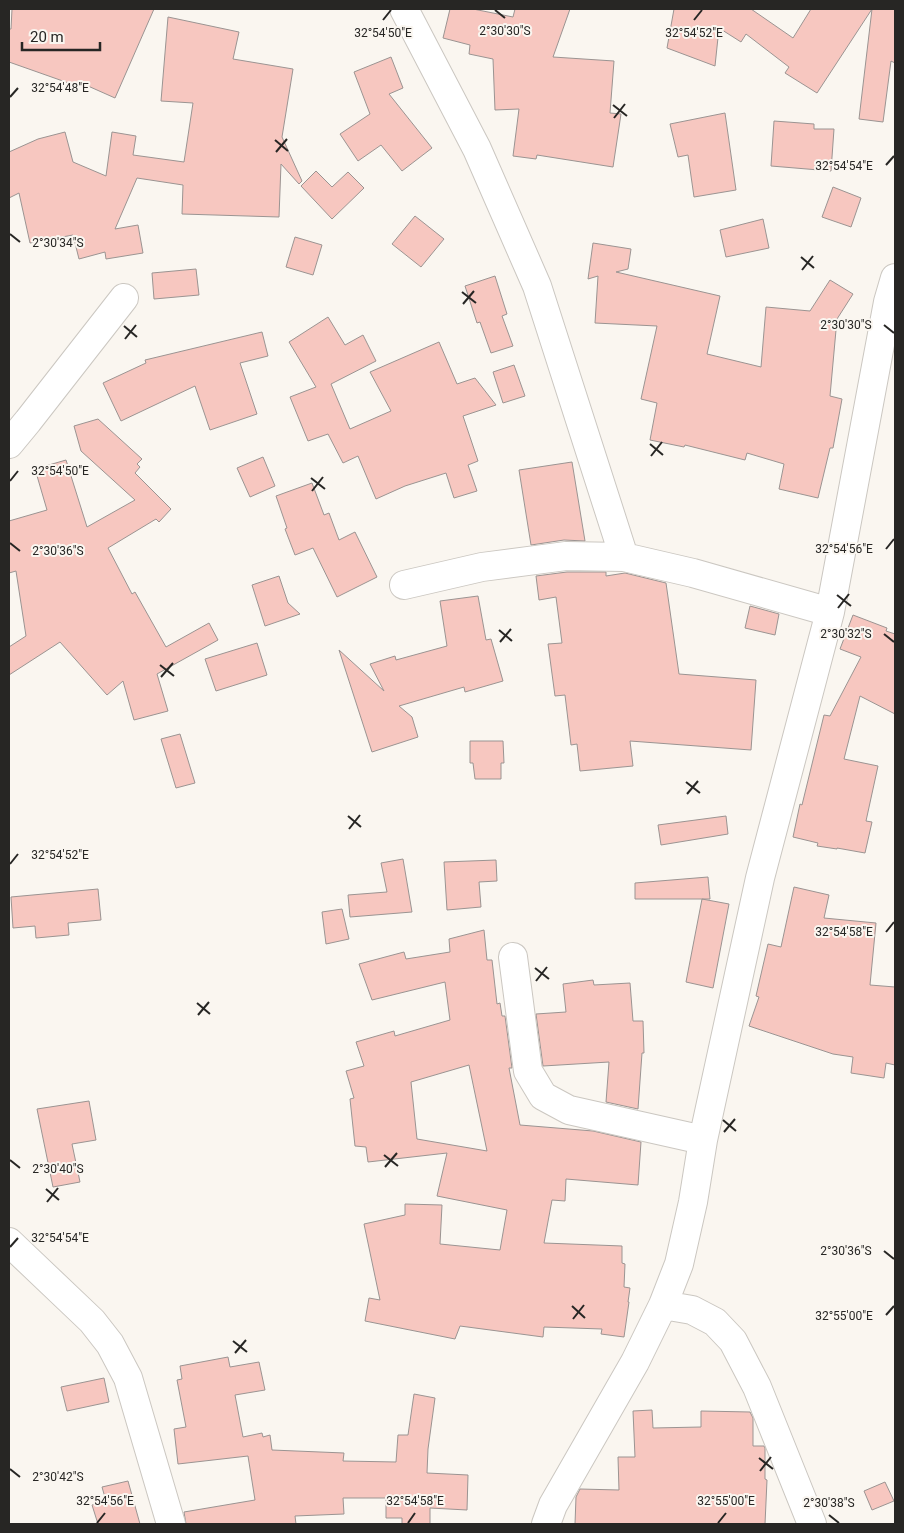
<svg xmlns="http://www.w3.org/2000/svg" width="904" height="1533" viewBox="0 0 904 1533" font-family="Roboto,sans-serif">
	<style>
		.building { fill: #f7c7c0; stroke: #9b9492; fill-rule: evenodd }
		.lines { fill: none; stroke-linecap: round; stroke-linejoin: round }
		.minor-casing { stroke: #cbc7c1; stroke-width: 30 }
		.minor { stroke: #fff; stroke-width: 28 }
		.ticks { fill: none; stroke: #272624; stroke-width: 2 }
		.ticks-label { font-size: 12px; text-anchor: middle; fill: #272624; stroke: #faf6f0; stroke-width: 4; stroke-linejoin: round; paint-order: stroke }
	</style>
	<rect width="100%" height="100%" fill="#faf6f0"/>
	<path class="building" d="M 12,9 L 154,9 L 115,98 L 79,82 L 77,86 L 9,62 L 9,29 L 11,29 Z
		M 450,9 L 473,9 L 513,17 L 515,9 L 570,9 L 553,57 L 614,61 L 610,113 L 621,114 L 613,167 L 537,155 L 536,159 L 513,156 L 519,109 L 495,110 L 493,59 L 469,54 L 470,45 L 443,38 Z
		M 674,9 L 751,9 L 793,38 L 811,9 L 872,9 L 817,93 L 785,73 L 789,67 L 746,34 L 741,42 L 719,28 L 715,66 L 667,48 Z
		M 872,9 L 895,9 L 895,63 L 891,61 L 883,122 L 859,119 Z
		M 168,17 L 239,32 L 233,59 L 293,69 L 282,137 L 302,181 L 299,184 L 281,164 L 279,217 L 182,214 L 183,185 L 137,178 L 115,229 L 138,225 L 143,253 L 106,259 L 105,252 L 79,259 L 73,235 L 30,243 L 19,193 L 9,198 L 9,152 L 38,139 L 65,132 L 73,162 L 106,176 L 112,132 L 136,136 L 133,155 L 184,162 L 193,103 L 161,101 Z
		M 391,57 L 403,88 L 389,94 L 432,148 L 402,171 L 381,145 L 358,161 L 340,134 L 370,114 L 354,72 Z
		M 725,113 L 736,190 L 694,197 L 688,155 L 678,157 L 670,124 Z
		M 774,121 L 814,124 L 814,129 L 834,129 L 831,171 L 771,166 Z
		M 316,171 L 332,187 L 348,172 L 364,188 L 332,219 L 301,186 Z
		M 833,187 L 861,198 L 851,227 L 822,217 Z
		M 415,216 L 444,239 L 421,267 L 392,244 Z
		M 763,219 L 769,248 L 726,257 L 720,230 Z
		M 295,237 L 322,245 L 313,275 L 286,267 Z
		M 593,243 L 631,249 L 628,269 L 616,272 L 720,296 L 707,354 L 761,367 L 766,307 L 810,311 L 830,280 L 853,294 L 837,319 L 830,396 L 842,399 L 833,448 L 830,448 L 818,498 L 779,489 L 784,464 L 747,453 L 745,460 L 685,445 L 684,447 L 650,440 L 657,403 L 641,399 L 657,326 L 595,323 L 598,276 L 588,279 Z
		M 196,269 L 199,295 L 154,299 L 152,273 Z
		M 495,276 L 507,314 L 502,316 L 513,346 L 491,353 L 480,322 L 477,323 L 465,286 Z
		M 328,317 L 345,345 L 363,335 L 376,361 L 331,384 L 350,429 L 391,411 L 370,372 L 439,342 L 457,384 L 475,378 L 496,405 L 463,416 L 478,461 L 468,465 L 477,491 L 454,498 L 446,473 L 405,486 L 376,499 L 358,456 L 343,463 L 328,434 L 308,441 L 290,397 L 316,387 L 289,342 Z
		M 262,332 L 268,356 L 240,363 L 257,414 L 210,430 L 195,386 L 121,421 L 103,383 L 146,363 L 145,360 Z
		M 514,365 L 525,396 L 503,403 L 493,372 Z
		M 98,419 L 142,459 L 137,464 L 140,467 L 135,473 L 171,509 L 159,522 L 156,519 L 108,548 L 132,594 L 135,592 L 166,647 L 209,623 L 218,640 L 157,674 L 168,711 L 134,720 L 123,681 L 107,695 L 60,642 L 9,675 L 9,647 L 26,636 L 16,571 L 9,573 L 9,521 L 47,510 L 35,469 L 66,460 L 87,527 L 135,500 L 81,451 L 74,426 Z
		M 263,457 L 275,486 L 250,497 L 237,468 Z
		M 572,462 L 585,541 L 564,540 L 531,545 L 519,470 Z
		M 312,483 L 324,515 L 329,513 L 339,540 L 355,532 L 377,577 L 337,597 L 313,548 L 295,555 L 285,529 L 287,528 L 276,496 Z
		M 567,572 L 606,572 L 606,576 L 625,573 L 666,583 L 679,674 L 756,680 L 751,750 L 630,741 L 633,766 L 580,771 L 577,744 L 571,745 L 565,695 L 555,696 L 548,644 L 562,643 L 556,597 L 539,600 L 536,576 Z
		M 279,576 L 288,603 L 300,614 L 265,626 L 252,585 Z
		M 478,596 L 486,640 L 491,639 L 503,681 L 465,692 L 464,687 L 399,706 L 412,717 L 418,737 L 372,752 L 339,650 L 384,691 L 370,664 L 395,656 L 396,660 L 447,646 L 440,601 Z
		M 750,606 L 779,614 L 775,635 L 745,628 Z
		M 853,615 L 887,628 L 886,631 L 895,634 L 895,714 L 860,696 L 844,759 L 878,766 L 866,821 L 872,822 L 865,853 L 837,848 L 837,849 L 817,846 L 818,843 L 793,837 L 800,804 L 802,805 L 824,715 L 830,716 L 861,657 L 840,649 Z
		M 257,643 L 267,675 L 216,691 L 205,659 Z
		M 180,734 L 195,783 L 176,788 L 161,739 Z
		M 470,741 L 503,741 L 504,763 L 501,763 L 501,779 L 475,779 L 473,763 L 470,763 Z
		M 726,816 L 728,834 L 661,845 L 658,825 Z
		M 403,859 L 412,912 L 350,917 L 348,895 L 387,892 L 381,863 Z
		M 496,860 L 497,881 L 479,882 L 481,907 L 447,910 L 444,862 Z
		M 708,877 L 710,899 L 635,899 L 635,883 Z
		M 794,887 L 829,895 L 824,918 L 876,923 L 870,985 L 895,987 L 895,1065 L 886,1063 L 884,1078 L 851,1073 L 853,1057 L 833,1054 L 749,1026 L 759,997 L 756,996 L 768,944 L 781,947 Z
		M 98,889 L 101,920 L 68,923 L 69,935 L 36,938 L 35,926 L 13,928 L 11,897 Z
		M 702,899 L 729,904 L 713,988 L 686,982 Z
		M 342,909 L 349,939 L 326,944 L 322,912 Z
		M 484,930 L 487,960 L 492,960 L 497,1004 L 500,1003 L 502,1016 L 505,1016 L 512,1068 L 509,1068 L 520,1125 L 593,1131 L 641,1142 L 638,1185 L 566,1179 L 565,1201 L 552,1200 L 544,1243 L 622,1246 L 622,1263 L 625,1264 L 624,1287 L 630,1288 L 628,1302 L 629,1302 L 624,1337 L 601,1334 L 602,1329 L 544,1327 L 543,1337 L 460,1326 L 455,1339 L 365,1321 L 369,1298 L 380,1300 L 364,1224 L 405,1215 L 405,1204 L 442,1205 L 440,1244 L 500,1250 L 507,1210 L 437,1196 L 447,1153 L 368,1162 L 366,1147 L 355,1146 L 350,1099 L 354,1098 L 346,1071 L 364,1066 L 356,1042 L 394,1031 L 395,1036 L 450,1020 L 445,982 L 372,1000 L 359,964 L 404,952 L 406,959 L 450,952 L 449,939 ZM 469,1065 L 487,1151 L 417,1139 L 411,1082 Z
		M 593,980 L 594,985 L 630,983 L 633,1021 L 643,1021 L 644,1053 L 642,1053 L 638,1109 L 606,1102 L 609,1062 L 543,1066 L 536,1014 L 566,1012 L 563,984 Z
		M 89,1101 L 96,1140 L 72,1144 L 80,1182 L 53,1187 L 37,1109 Z
		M 228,1357 L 230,1367 L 259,1362 L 265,1390 L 235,1395 L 243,1437 L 262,1433 L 263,1437 L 270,1435 L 272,1450 L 344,1453 L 343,1461 L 396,1462 L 398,1435 L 408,1435 L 414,1394 L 435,1398 L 428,1449 L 427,1473 L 468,1475 L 467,1510 L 430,1508 L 430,1524 L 402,1524 L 402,1518 L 386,1518 L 386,1498 L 343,1498 L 344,1514 L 295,1516 L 296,1524 L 186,1524 L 184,1512 L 255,1500 L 248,1456 L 178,1464 L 174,1429 L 186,1427 L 177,1380 L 182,1379 L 180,1366 Z
		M 104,1378 L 109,1402 L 67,1411 L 61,1387 Z
		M 652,1410 L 653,1428 L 701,1427 L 701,1411 L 750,1412 L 753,1418 L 753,1446 L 764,1446 L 765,1448 L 765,1479 L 767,1480 L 765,1524 L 575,1524 L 576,1497 L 580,1489 L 619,1490 L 618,1457 L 635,1457 L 633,1411 Z
		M 128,1481 L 140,1524 L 98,1524 L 92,1505 L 106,1501 L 102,1487 Z
		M 885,1482 L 894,1501 L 872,1510 L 864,1491 Z"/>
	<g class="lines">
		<g class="minor-casing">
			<path id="minor" d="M 404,9 L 477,149 L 537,286 L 624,557
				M 9,444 L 28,421 L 124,298
				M 404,585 L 482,567 L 566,556 L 624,557 L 693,573 L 830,612
				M 513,957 L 528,1071 L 543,1096 L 569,1110 L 703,1140
				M 9,1242 L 92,1321 L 110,1344 L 128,1378 L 171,1524
				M 663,1305 L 692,1310 L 715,1322 L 733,1341 L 757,1387 L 812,1524
				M 546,1524 L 553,1505 L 635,1362 L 663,1305 L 679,1264 L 693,1202 L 703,1140 L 760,878 L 830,612 L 888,302 L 895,278"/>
		</g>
		<use href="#minor" class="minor"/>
	</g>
	<path class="ticks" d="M 495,10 L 505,18M 383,20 L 391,10M 694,20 L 702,10M 10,97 L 18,88M 613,105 L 627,116M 614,118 L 625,104M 275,140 L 288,151M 276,152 L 287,139M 886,165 L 894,156M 10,234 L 20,242M 801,257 L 814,268M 802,270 L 813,256M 462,292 L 476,303M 463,304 L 474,291M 884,325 L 894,333M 124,326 L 137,337M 125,339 L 136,325M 650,444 L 663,455M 651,456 L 662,442M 311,478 L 325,489M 10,481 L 18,471M 312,491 L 323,477M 10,543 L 20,551M 886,549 L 894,539M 837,595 L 851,606M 838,608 L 849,594M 499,630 L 512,641M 884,634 L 894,642M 500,642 L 511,629M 160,665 L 174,676M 161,677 L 173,663M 686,782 L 700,793M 687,794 L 698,781M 348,816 L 361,827M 349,829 L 360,815M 10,864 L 18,854M 886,932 L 894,922M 535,968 L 549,979M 536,981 L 547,967M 197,1003 L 210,1014M 198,1015 L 209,1002M 723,1120 L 736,1131M 724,1132 L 735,1119M 384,1155 L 398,1166M 10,1160 L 20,1168M 385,1167 L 397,1153M 46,1189 L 59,1200M 47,1202 L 58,1188M 10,1247 L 18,1238M 884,1251 L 894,1259M 572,1306 L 585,1318M 886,1315 L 894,1306M 573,1319 L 584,1305M 233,1341 L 247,1352M 235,1353 L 246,1340M 759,1458 L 773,1469M 10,1469 L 20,1477M 760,1471 L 771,1457M 829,1515 L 839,1523M 97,1523 L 105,1513M 408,1523 L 415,1513M 718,1523 L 726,1513"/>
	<g class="ticks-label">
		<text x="505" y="35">2°30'30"S</text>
		<text x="383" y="37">32°54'50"E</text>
		<text x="694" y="37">32°54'52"E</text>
		<text x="60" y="92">32°54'48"E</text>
		<text x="844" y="170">32°54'54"E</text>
		<text x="58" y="247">2°30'34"S</text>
		<text x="846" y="329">2°30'30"S</text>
		<text x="60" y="475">32°54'50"E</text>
		<text x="844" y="553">32°54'56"E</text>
		<text x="58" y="555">2°30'36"S</text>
		<text x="846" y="638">2°30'32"S</text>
		<text x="60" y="859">32°54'52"E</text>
		<text x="844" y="936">32°54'58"E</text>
		<text x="58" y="1173">2°30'40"S</text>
		<text x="60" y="1242">32°54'54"E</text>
		<text x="846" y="1255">2°30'36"S</text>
		<text x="844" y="1320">32°55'00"E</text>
		<text x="58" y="1481">2°30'42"S</text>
		<text x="105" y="1505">32°54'56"E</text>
		<text x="415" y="1505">32°54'58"E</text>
		<text x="726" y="1505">32°55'00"E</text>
		<text x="829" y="1507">2°30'38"S</text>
	</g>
	<rect width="904" height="1533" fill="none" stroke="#272624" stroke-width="20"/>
	<path d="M22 42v8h78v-8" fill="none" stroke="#272624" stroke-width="2.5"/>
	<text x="30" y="42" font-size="15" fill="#272624" stroke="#faf6f0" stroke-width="4" paint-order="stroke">20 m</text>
</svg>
